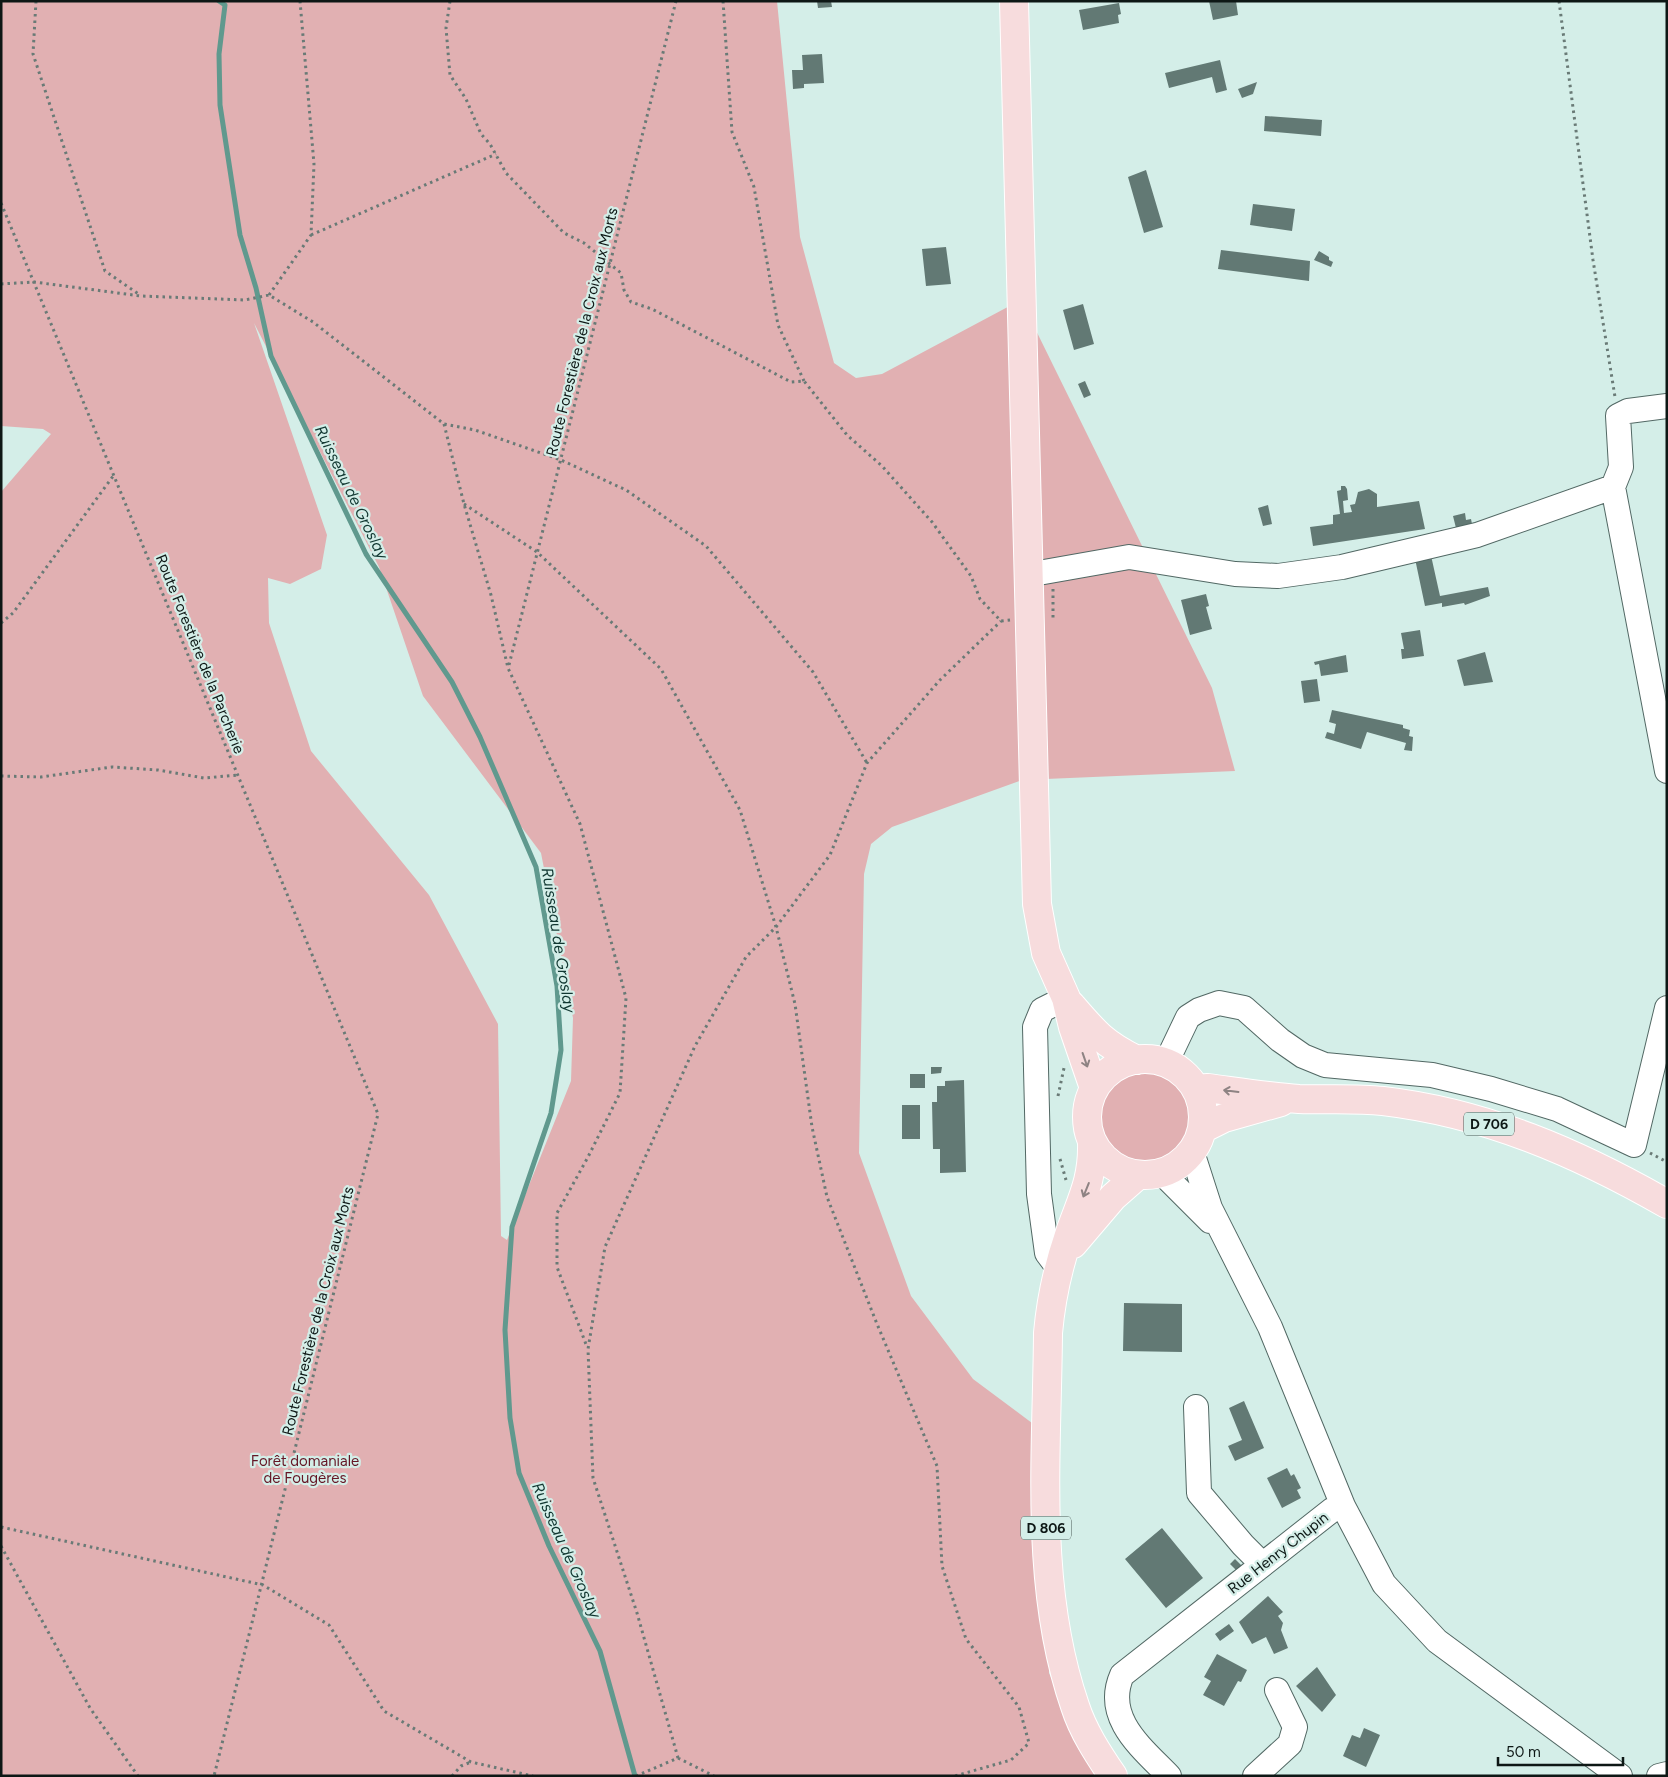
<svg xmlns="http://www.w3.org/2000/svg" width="1668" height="1777" viewBox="0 0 1668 1777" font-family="Figtree,sans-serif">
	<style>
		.green { fill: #e1b0b2; fill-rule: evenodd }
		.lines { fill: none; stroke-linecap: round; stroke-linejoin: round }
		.stream { stroke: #60998e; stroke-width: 5 }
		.building { fill: #627974 }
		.minor-casing { stroke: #526864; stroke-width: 26 }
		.major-casing { stroke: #fff; stroke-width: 30 }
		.path { stroke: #697a76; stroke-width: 3; stroke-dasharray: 2.5 4; stroke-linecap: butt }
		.minor { stroke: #fff; stroke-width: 24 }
		.major { stroke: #f7dcdd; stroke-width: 28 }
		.oneway { stroke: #8e8383 }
		.labels { text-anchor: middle; stroke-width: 4.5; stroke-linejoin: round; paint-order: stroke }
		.shield { fill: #d4eee8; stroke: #495854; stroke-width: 1 }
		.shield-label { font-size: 14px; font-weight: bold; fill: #0d1715 }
		.street-label { font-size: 15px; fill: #0d1715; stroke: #d4eee8 }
		.park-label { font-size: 15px; fill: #651625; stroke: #d4eee8 }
		.water-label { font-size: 16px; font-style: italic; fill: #113731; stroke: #d4eee8 }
	</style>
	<rect width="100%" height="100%" fill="#d4eee8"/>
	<path class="green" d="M 1,1 L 777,1 L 800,237 L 834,363 L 856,378 L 882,374 L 1021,300 L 1212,688 L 1235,771 L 1022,780 L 892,827 L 871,844 L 864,874 L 859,1153 L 911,1296 L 973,1379 L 1052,1438 L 1049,1673 L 1091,1765 L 1100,1776 L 1,1776 L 1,492 L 51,434 L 43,429 L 1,426 ZM 254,323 L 379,567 L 423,696 L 541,853 L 573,1018 L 571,1081 L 507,1240 L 501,1236 L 498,1024 L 429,895 L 311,751 L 269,623 L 268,578 L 290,584 L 321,569 L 327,535 Z
		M1098 1118a47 47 0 1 1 94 0a47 47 0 1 1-94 0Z"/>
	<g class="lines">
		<path class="stream" d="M 219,1 L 225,5 L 219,54 L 220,105 L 240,235 L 256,288 L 271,356 L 366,554 L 452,682 L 480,737 L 536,867 L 557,986 L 561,1050 L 551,1113 L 512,1227 L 505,1330 L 510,1418 L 519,1473 L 549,1546 L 600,1651 L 635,1776"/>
	</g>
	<path class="building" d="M 817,1 L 831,1 L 832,7 L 818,8 Z
		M 1209,1 L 1236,1 L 1238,15 L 1213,20 Z
		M 1119,3 L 1121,14 L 1118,15 L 1119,23 L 1083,30 L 1079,10 Z
		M 822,54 L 824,83 L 804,84 L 804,88 L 793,89 L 792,70 L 803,70 L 802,55 Z
		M 1220,60 L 1227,90 L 1216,93 L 1212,77 L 1169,88 L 1165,73 Z
		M 1257,82 L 1253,94 L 1242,98 L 1238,89 Z
		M 1265,116 L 1322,120 L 1321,136 L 1264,131 Z
		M 1146,170 L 1163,227 L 1144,233 L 1128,177 Z
		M 1253,204 L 1295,209 L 1292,231 L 1250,225 Z
		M 946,247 L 951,284 L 926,286 L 922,249 Z
		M 1221,250 L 1310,261 L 1309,281 L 1218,269 Z
		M 1319,251 L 1329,257 L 1329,260 L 1333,262 L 1331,267 L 1314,260 Z
		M 1083,304 L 1094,344 L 1074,350 L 1063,310 Z
		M 1085,381 L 1091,395 L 1084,398 L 1078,384 Z
		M 1341,486 L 1345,486 L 1347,489 L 1348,500 L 1343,501 L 1344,513 L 1352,512 L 1350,505 L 1355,504 L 1358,492 L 1369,489 L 1377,494 L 1377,507 L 1419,501 L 1425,529 L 1313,546 L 1310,527 L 1333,524 L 1333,515 L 1340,514 L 1337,491 L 1341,490 Z
		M 1268,505 L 1272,524 L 1263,526 L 1258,508 Z
		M 1465,513 L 1466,520 L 1471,519 L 1472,524 L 1457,532 L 1453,516 Z
		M 1430,551 L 1440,596 L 1488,587 L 1490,596 L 1465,605 L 1464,603 L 1442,607 L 1442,603 L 1425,606 L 1414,554 Z
		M 1206,594 L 1209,606 L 1206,607 L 1212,629 L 1190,635 L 1181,600 Z
		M 1420,630 L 1424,656 L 1402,659 L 1401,649 L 1404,649 L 1401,633 Z
		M 1485,652 L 1493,682 L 1464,686 L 1457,660 Z
		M 1346,655 L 1348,672 L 1321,676 L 1319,664 L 1315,665 L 1314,662 Z
		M 1317,679 L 1320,701 L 1304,703 L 1301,681 Z
		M 1332,710 L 1403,725 L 1403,728 L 1410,730 L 1409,736 L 1413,737 L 1412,751 L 1404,750 L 1406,743 L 1367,732 L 1361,749 L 1325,738 L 1327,732 L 1334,734 L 1336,724 L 1329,722 Z
		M 931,1067 L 942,1067 L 941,1073 L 931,1074 Z
		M 910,1074 L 925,1074 L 925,1088 L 910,1088 Z
		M 964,1080 L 966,1172 L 940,1173 L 940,1149 L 933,1149 L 932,1102 L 937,1102 L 937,1086 L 945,1086 L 945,1081 Z
		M 902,1105 L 920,1105 L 920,1139 L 902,1139 Z
		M 1124,1303 L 1182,1304 L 1182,1352 L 1123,1351 Z
		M 1244,1401 L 1264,1448 L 1235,1461 L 1228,1446 L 1242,1440 L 1229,1408 Z
		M 1287,1468 L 1291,1476 L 1294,1474 L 1301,1488 L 1297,1490 L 1301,1498 L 1282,1508 L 1267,1478 Z
		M 1162,1528 L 1203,1578 L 1166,1608 L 1125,1559 Z
		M 1235,1559 L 1243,1567 L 1238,1572 L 1230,1564 Z
		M 1268,1596 L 1283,1612 L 1278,1616 L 1283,1623 L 1281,1630 L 1288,1648 L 1274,1654 L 1266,1637 L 1252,1644 L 1239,1622 Z
		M 1229,1624 L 1234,1631 L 1220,1641 L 1215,1634 Z
		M 1217,1654 L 1247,1670 L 1241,1682 L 1238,1681 L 1224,1706 L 1203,1695 L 1211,1681 L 1204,1677 Z
		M 1317,1667 L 1336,1695 L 1322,1712 L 1296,1686 Z
		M 1364,1728 L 1380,1735 L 1366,1767 L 1343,1756 L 1352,1735 L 1360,1738 Z"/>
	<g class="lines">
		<g class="minor-casing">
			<path id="minor" d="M 1613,487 L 1667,771
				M 1027,575 L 1129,557 L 1235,574 L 1278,576 L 1342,567 L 1477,535 L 1613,487 L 1621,467 L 1618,416 L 1628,411 L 1667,406
				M 1166,1063 L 1188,1017 L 1199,1010 L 1219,1003 L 1244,1008 L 1280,1040 L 1303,1056 L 1325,1065 L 1432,1075 L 1491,1089 L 1557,1109 L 1634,1145 L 1667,1008
				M 1162,1173 L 1210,1221
				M 1059,1269 L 1047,1253 L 1039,1194 L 1035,1027 L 1042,1010 L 1066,998
				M 1196,1407 L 1199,1493 L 1243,1545 L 1262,1564
				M 1343,1506 L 1384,1584 L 1437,1641 L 1620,1776
				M 1169,1776 C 1142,1748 1103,1718 1122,1675 L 1332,1510 L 1343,1506 L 1270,1327 L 1210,1208 L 1192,1152
				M 1255,1776 L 1290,1744 L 1295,1727 L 1277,1690
				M 1659,1776 L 1667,1774"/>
		</g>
		<g class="major-casing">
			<path id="major" d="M 1014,1 L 1037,904 L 1046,953 L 1066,998 L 1073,1027 L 1094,1088
				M 1071,1005 C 1095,1033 1104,1044 1137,1060
				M1087 1117a58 58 0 1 1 116 0a58 58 0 1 1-116 0Z
				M 1196,1089 L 1208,1088 C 1238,1092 1269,1097 1299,1099 C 1327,1100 1355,1098 1383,1101 C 1486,1113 1578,1153 1667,1204
				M 1202,1129 L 1224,1118 L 1281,1102
				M 1092,1143 C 1093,1181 1081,1200 1069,1235 C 1058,1267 1051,1299 1048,1333 C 1047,1456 1034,1587 1075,1706 C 1083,1731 1098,1754 1113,1776
				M 1073,1244 L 1113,1197 L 1138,1175"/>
		</g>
		<path class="path" d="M 36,1 L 33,54 L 105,271 L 140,295
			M 450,1 L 446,28 L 450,75 L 466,99 L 481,134 L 490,144 L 506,173 L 564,233 L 584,243 L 621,273 L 624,290 L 631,302 L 652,309 L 791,382 L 804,381 L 847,435 L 882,466 L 932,522 L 971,576 L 980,599 L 1001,621 L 1010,620
			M 723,1 L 732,132 L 754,187 L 778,325 L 804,381
			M 1559,1 L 1593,260 L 1615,397
			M 1,203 L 378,1114 L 214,1776
			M 311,235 L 496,154
			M 1,284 L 34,282 L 141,296 L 245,300 L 269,295 L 313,322 L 444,424 L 475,430 L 561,460 L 626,490 L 706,546 L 813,672 L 867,763
			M 269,295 L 311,235 L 314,164 L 300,1
			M 444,424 L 464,504 L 491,595 L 508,668 L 580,824 L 626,998 L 620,1093 L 588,1157 L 557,1213 L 557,1267 L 587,1347
			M 464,504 L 537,552 L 661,669 L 740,810 L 776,927 L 795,1004 L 812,1127 L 827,1197 L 877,1324 L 937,1466 L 942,1566 L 966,1639 L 1019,1707 L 1029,1743 L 1011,1760 L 955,1776
			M 1053,589 L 1053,620
			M 1,623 L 13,613 L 114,475
			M 509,665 L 676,1
			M 1,776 L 41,777 L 112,767 L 158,770 L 204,778 L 238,775
			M 1058,1096 L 1064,1068
			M 1650,1153 L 1667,1162
			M 1060,1159 L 1066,1180
			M 1,1527 L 263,1585 L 329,1625 L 384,1711 L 471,1762 L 533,1776
			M 1,1546 L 90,1708 L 138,1776
			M 678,1758 L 714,1776
			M 452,1776 L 461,1766 L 471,1762
			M 636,1776 L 678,1758 L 637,1613 L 593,1478 L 588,1349 L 605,1247 L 695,1046 L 746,957 L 776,927 L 830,855 L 867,763 L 940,680 L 1001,621"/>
		<use href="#minor" class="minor"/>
		<use href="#major" class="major"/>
	</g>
	<defs><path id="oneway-shaft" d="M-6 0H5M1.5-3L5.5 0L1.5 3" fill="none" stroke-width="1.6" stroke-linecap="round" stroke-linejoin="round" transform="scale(1.25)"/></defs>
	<g class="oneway">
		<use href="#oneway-shaft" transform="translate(1085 1060) rotate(71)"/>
		<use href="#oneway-shaft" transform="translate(1231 1091) rotate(-173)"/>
		<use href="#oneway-shaft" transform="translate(1086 1190) rotate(112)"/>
	</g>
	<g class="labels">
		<g class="shield">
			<rect x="1464" y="1112.5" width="50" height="23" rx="4"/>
			<rect x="1021" y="1516.5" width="50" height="23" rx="4"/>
		</g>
		<g class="shield-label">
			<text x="1489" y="1129">D 706</text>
			<text x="1046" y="1533">D 806</text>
		</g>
		<g class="street-label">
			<text transform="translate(582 332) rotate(-76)" y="5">Route Forestière de la Croix aux Morts</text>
			<text transform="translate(200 654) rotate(68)" y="5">Route Forestière de la Parcherie</text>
			<text transform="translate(318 1311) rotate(-76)" y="5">Route Forestière de la Croix aux Morts</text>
			<text transform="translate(1278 1553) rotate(-38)" y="5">Rue Henry Chupin</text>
		</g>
		<g class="park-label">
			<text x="305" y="1466">Forêt domaniale<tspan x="305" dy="17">de Fougères</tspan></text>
		</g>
		<g class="water-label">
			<text transform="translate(352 492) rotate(64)" y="6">Ruisseau de Groslay</text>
			<text transform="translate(559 940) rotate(81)" y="6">Ruisseau de Groslay</text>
			<text transform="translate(567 1550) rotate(66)" y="6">Ruisseau de Groslay</text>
		</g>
	</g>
	<rect width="1668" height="1777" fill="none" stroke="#0d1715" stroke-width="5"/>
	<path d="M1498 1757v8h125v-8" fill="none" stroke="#0d1715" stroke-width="2.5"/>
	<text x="1506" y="1757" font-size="15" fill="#0d1715" stroke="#d4eee8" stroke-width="4" paint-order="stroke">50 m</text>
</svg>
